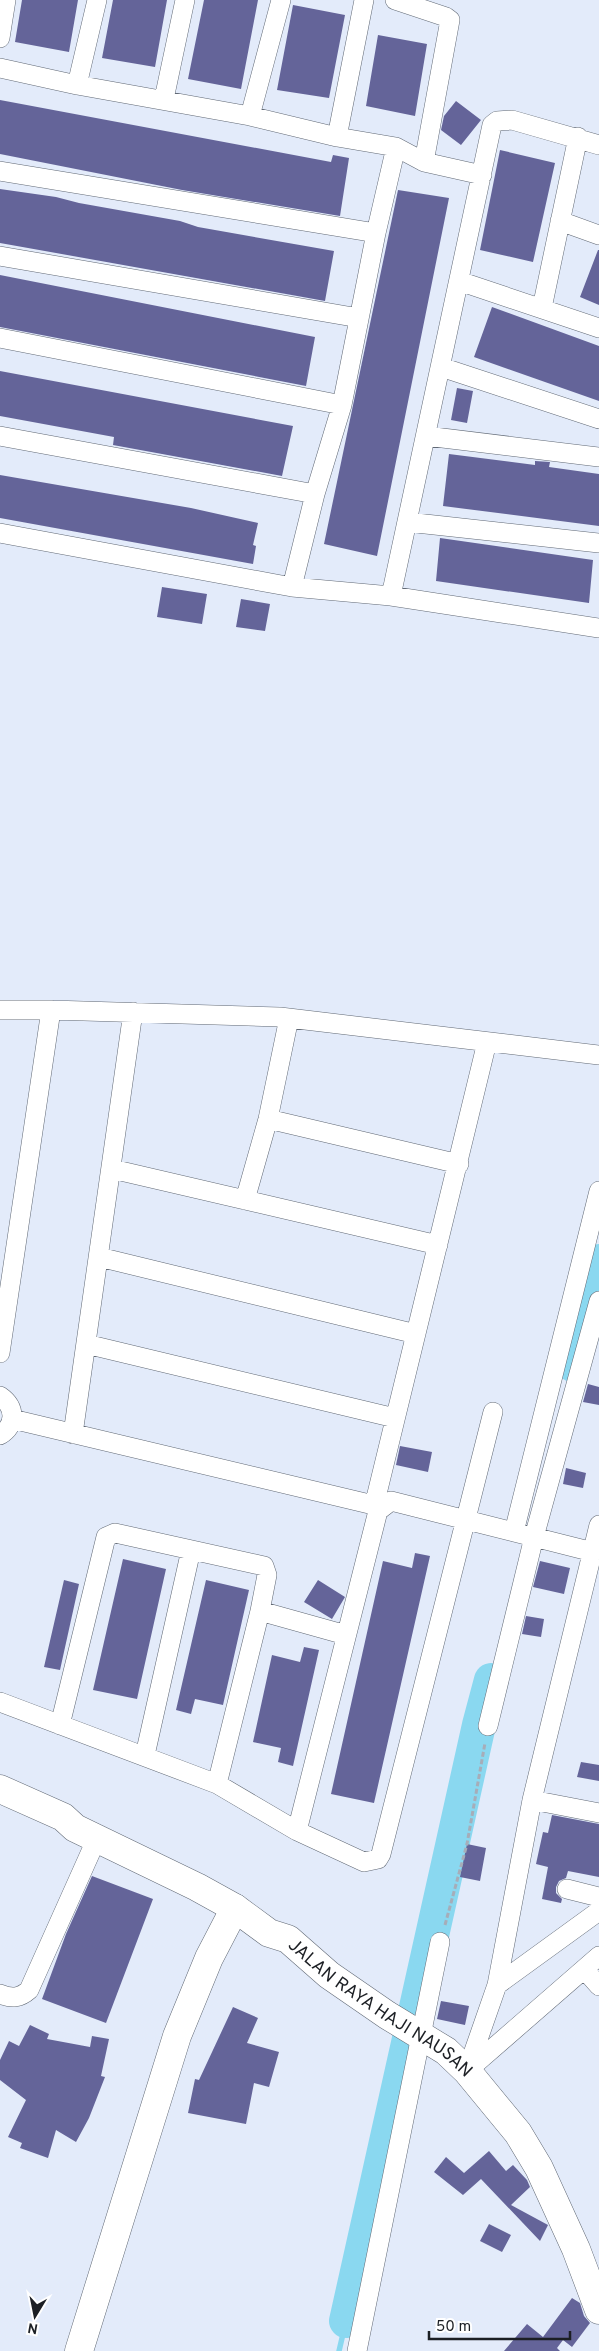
<svg xmlns="http://www.w3.org/2000/svg" width="599" height="2351" viewBox="0 0 599 2351" font-family="Overpass,sans-serif">
	<style>
		.lines { fill: none; stroke-linecap: round; stroke-linejoin: round }
		.stream { stroke: #8ad8f0; stroke-width: 5.5 }
		.river { stroke: #8ad8f0; stroke-width: 34 }
		.building { fill: #646499 }
		.street-casing { stroke: #616975; stroke-width: 20 }
		.secondary-casing { stroke: #616975; stroke-width: 29 }
		.path { stroke: #a6adb9; stroke-width: 3; stroke-dasharray: 5 2.5; stroke-linecap: butt }
		.street { stroke: #fff; stroke-width: 19 }
		.secondary { stroke: #fff; stroke-width: 28 }
		.labels { text-anchor: middle; stroke-width: 4; stroke-linejoin: round; paint-order: stroke }
		.street-label { font-size: 18px; fill: #1c1f24; stroke: #fff }
	</style>
	<rect width="100%" height="100%" fill="#e3ebfa"/>
	<g class="lines">
		<path class="stream" d="M 339,2351 L 346,2321"/>
		<path class="river" d="M 573,1365 L 599,1261
			M 346,2321 L 479,1725 L 491,1680"/>
	</g>
	<path class="building" d="M 22,0 L 78,0 L 69,52 L 15,42 Z
		M 113,0 L 167,0 L 155,67 L 102,58 Z
		M 204,0 L 258,0 L 241,89 L 188,79 Z
		M 293,5 L 345,15 L 329,98 L 277,90 Z
		M 378,35 L 427,44 L 415,116 L 366,106 Z
		M 0,100 L 331,162 L 333,155 L 349,158 L 340,216 L 182,190 L 0,154 Z
		M 456,101 L 481,120 L 461,145 L 441,130 L 444,116 Z
		M 500,150 L 555,163 L 533,262 L 480,250 Z
		M 0,189 L 56,197 L 79,203 L 180,221 L 198,227 L 334,251 L 325,301 L 0,243 Z
		M 398,190 L 449,198 L 377,556 L 324,544 Z
		M 598,250 L 599,250 L 599,305 L 580,297 Z
		M 0,275 L 315,337 L 306,386 L 0,327 Z
		M 492,307 L 599,346 L 599,401 L 474,357 Z
		M 0,371 L 293,426 L 282,476 L 113,445 L 114,437 L 0,416 Z
		M 457,388 L 473,391 L 467,423 L 451,420 Z
		M 449,454 L 535,465 L 535,461 L 550,462 L 549,467 L 599,474 L 599,526 L 443,506 Z
		M 0,475 L 191,508 L 258,523 L 253,545 L 256,546 L 253,564 L 0,518 Z
		M 440,538 L 593,560 L 589,603 L 436,581 Z
		M 162,587 L 207,594 L 202,624 L 157,617 Z
		M 241,599 L 270,604 L 265,631 L 236,627 Z
		M 588,1384 L 599,1387 L 599,1405 L 583,1402 Z
		M 400,1446 L 432,1452 L 428,1472 L 396,1465 Z
		M 566,1468 L 586,1473 L 583,1488 L 563,1484 Z
		M 415,1553 L 430,1556 L 374,1803 L 331,1794 L 383,1561 L 412,1568 Z
		M 123,1559 L 166,1569 L 137,1699 L 93,1690 Z
		M 540,1561 L 570,1568 L 564,1594 L 533,1587 Z
		M 64,1580 L 79,1584 L 60,1670 L 44,1667 Z
		M 206,1580 L 249,1590 L 223,1705 L 195,1699 L 191,1714 L 176,1710 Z
		M 318,1580 L 345,1597 L 332,1619 L 304,1602 Z
		M 526,1616 L 544,1619 L 541,1637 L 522,1634 Z
		M 304,1647 L 319,1650 L 293,1766 L 278,1762 L 281,1748 L 253,1742 L 272,1655 L 300,1662 Z
		M 581,1762 L 599,1765 L 599,1781 L 577,1777 Z
		M 552,1815 L 599,1824 L 599,1877 L 568,1871 L 566,1878 L 559,1881 L 556,1887 L 556,1893 L 562,1899 L 561,1903 L 542,1899 L 548,1867 L 536,1864 L 543,1832 L 548,1833 Z
		M 467,1844 L 486,1848 L 480,1881 L 460,1877 Z
		M 92,1876 L 153,1899 L 106,2023 L 42,1999 L 66,1934 Z
		M 441,2001 L 469,2006 L 465,2025 L 437,2019 Z
		M 233,2007 L 258,2018 L 247,2043 L 279,2052 L 269,2087 L 254,2083 L 246,2124 L 188,2113 L 195,2079 L 199,2080 Z
		M 30,2025 L 49,2034 L 47,2039 L 90,2047 L 92,2036 L 109,2039 L 101,2076 L 105,2077 L 89,2118 L 76,2142 L 56,2130 L 48,2158 L 20,2148 L 22,2143 L 8,2137 L 26,2100 L 0,2080 L 0,2060 L 9,2041 L 19,2046 Z
		M 489,2151 L 506,2171 L 513,2165 L 527,2180 L 530,2187 L 511,2205 L 548,2225 L 540,2241 L 481,2179 L 463,2195 L 434,2172 L 446,2157 L 464,2173 Z
		M 489,2224 L 511,2235 L 502,2252 L 480,2241 Z
		M 572,2298 L 580,2303 L 584,2316 L 590,2323 L 572,2347 L 563,2340 L 557,2348 L 560,2351 L 504,2351 L 527,2324 L 543,2337 Z"/>
	<g class="lines">
		<g class="street-casing">
			<path id="street" d="M 395,0 L 446,17 L 450,20 L 424,162
				M 0,38 L 6,0
				M 0,68 L 77,85 L 250,116 L 337,137 L 396,147 L 424,162 L 482,175
				M 77,85 L 97,0
				M 164,99 L 185,0
				M 250,116 L 281,0
				M 337,137 L 364,0
				M 0,171 L 376,233
				M 560,221 L 599,235
				M 0,256 L 359,318
				M 459,281 L 599,328
				M 542,308 L 578,137
				M 0,338 L 342,405
				M 441,367 L 599,419
				M 0,436 L 315,494
				M 426,436 L 599,457
				M 407,522 L 599,543
				M 0,533 L 292,587 L 391,596 L 599,628
				M 292,587 L 315,494 L 342,405 L 376,233 L 396,147
				M 391,596 L 492,125 L 497,121 L 512,120 L 599,145
				M 0,1010 L 51,1010 L 280,1017 L 599,1055
				M 268,1119 L 459,1164
				M 112,1169 L 438,1245
				M 245,1200 L 268,1119 L 289,1018
				M 99,1257 L 416,1334
				M 86,1344 L 395,1418
				M 0,1353 L 51,1010
				M 0,1396 C 16,1407 16,1425 0,1435
				M 12,1419 L 382,1507
				M 73,1434 L 133,1012
				M 374,1506 L 487,1042
				M 514,1532 L 599,1191
				M 260,1611 L 346,1635
				M 0,1702 L 217,1784 L 297,1831 L 364,1862 L 378,1859 L 381,1854 L 493,1412
				M 60,1725 L 106,1537 L 115,1533 L 264,1566 L 267,1575 L 260,1611 L 217,1784
				M 488,1726 L 534,1537 L 599,1301
				M 145,1755 L 191,1550
				M 532,1800 L 599,1813
				M 297,1831 L 378,1511 L 391,1501 L 593,1552
				M 567,1889 L 599,1897
				M 584,1969 L 599,1986
				M 497,1985 L 599,1911
				M 0,1994 C 12,1999 20,1998 29,1990 L 97,1838
				M 468,2070 L 599,1956
				M 467,2071 L 497,1985 L 532,1800 L 599,1525
				M 357,2351 L 440,1942"/>
		</g>
		<g class="secondary-casing">
			<g id="secondary">
				<path id="s1" d="M 0,1789 L 63,1817 L 75,1828 L 197,1887 L 235,1908 L 269,1933 L 288,1939 L 329,1975 L 387,2015 L 446,2051 L 467,2071 L 518,2133 L 539,2168 L 576,2249 L 599,2310"/>
				<path d="M 79,2351 L 177,2036 L 209,1958 L 235,1908"/>
			</g>
		</g>
		<path class="path" d="M 445,1925 L 467,1844 L 485,1743"/>
		<use href="#street" class="street"/>
		<use href="#secondary" class="secondary"/>
	</g>
	<g class="labels">
		<g class="street-label">
			<text dy="6" stroke="none"><textPath href="#s1" startOffset="442">JALAN RAYA HAJI NAUSAN</textPath></text>
		</g>
	</g>
	<g transform="translate(35 2316) rotate(190)" stroke="#ffffff" stroke-width="4" paint-order="stroke">
	<path d="M0-4L9 19L0 12L-9 19Z" fill="#1c1f24"/>
	<text y="-8" font-size="14" font-weight="bold" text-anchor="middle" fill="#1c1f24">N</text>
	</g>
	<path d="M429 2331v8h141v-8" fill="none" stroke="#1c1f24" stroke-width="2.5"/>
	<text x="436" y="2331" font-size="15" fill="#1c1f24" stroke="#ffffff" stroke-width="4" paint-order="stroke">50 m</text>
</svg>
